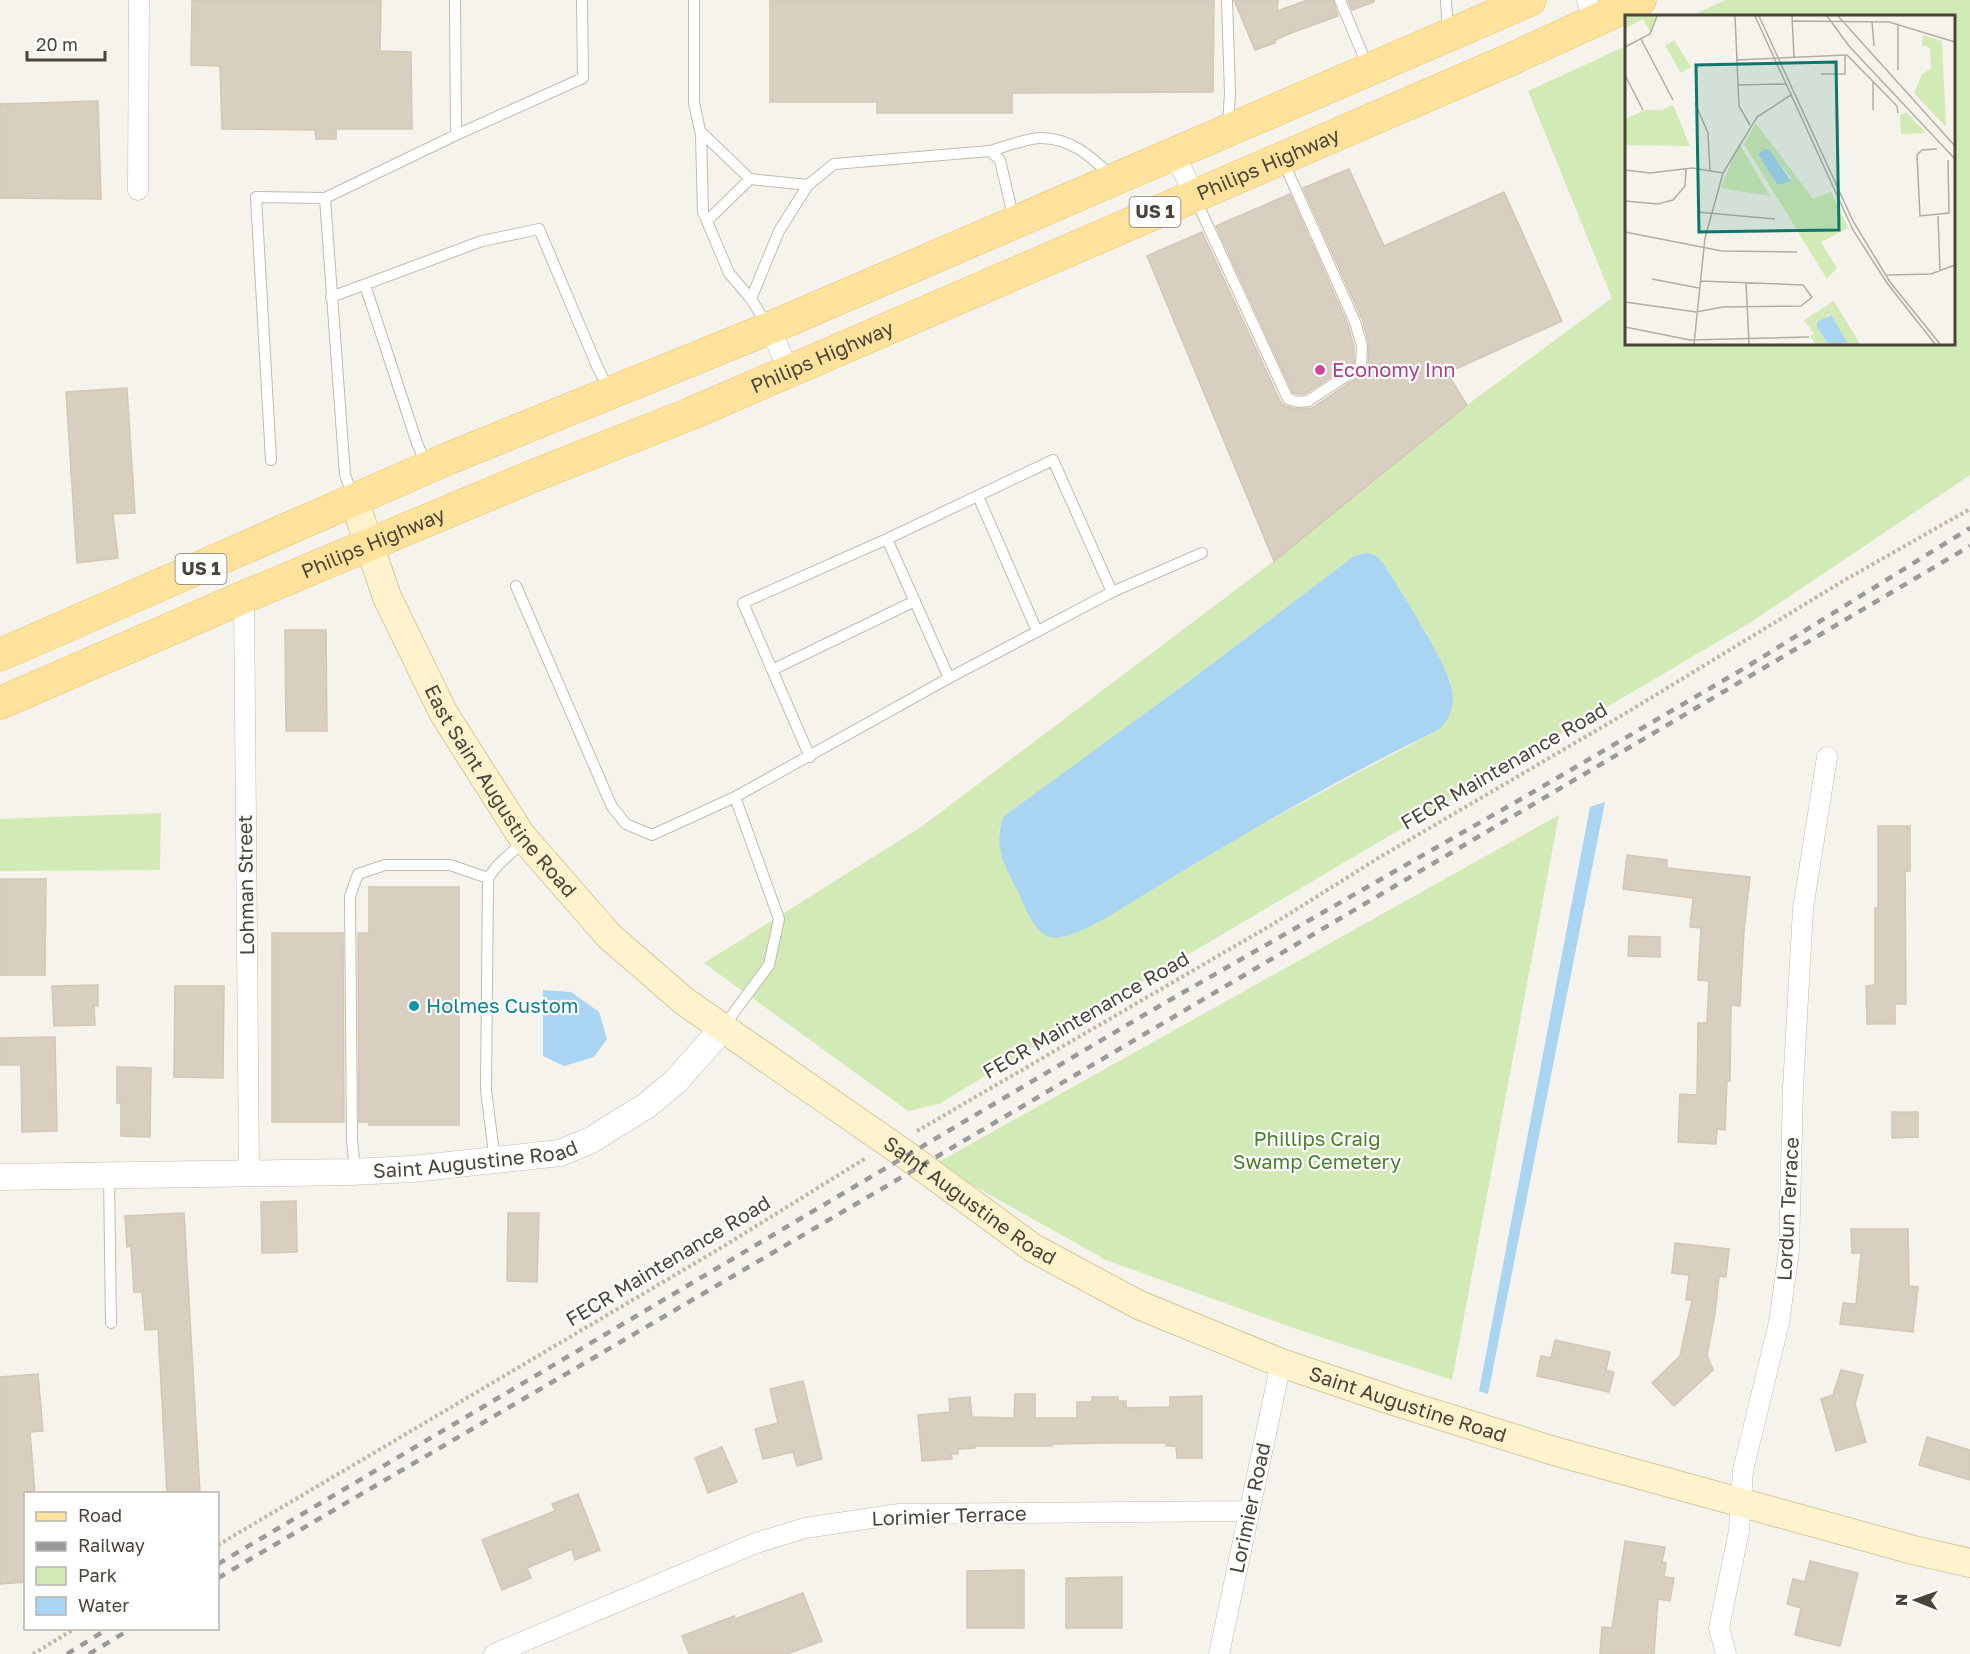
<svg xmlns="http://www.w3.org/2000/svg" width="1970" height="1654" viewBox="0 0 1970 1654" font-family="'Golos Text',sans-serif">
	<style>
		.green { fill: #d2eab5; fill-rule: evenodd }
		.water { fill: #a9d4f2 }
		.building { fill: #d8cfc1; stroke: #d3c7b4; stroke-width: 1.5 }
		.lines { fill: none; stroke-linecap: round; stroke-linejoin: round }
		.service-casing { stroke: #c2bbae; stroke-width: 12 }
		.minor-casing { stroke: #c2bbae; stroke-width: 21 }
		.tertiary-casing { stroke: #c2bbae; stroke-width: 27 }
		.secondary-casing { stroke: #d6c79b; stroke-width: 30 }
		.primary-casing { stroke: #e6c16a; stroke-width: 33 }
		.path { stroke: #c4b79f; stroke-width: 4; stroke-dasharray: 3 3; stroke-linecap: butt }
		.service { stroke: #fff; stroke-width: 10 }
		.minor { stroke: #fff; stroke-width: 20 }
		.tertiary { stroke: #fff; stroke-width: 26 }
		.secondary { stroke: #fff3cd; stroke-width: 28 }
		.primary { stroke: #ffe39c; stroke-width: 32 }
		.rail { stroke: #9a9a9a; stroke-width: 4.5; stroke-dasharray: 8 8; stroke-linecap: butt }
		.hotel-dot { fill: #d1479c; stroke: #fff; stroke-width: 2 }
		.culture-dot { fill: #0f9aa8; stroke: #fff; stroke-width: 2 }
		.labels { text-anchor: middle; stroke-width: 4.5; stroke-linejoin: round; paint-order: stroke }
		.shield { fill: #fff; stroke: #817c74; stroke-width: 1.5 }
		.shield-label { font-size: 18px; font-weight: bold; fill: #4b4439 }
		.street-label { font-size: 20px; fill: #4b4439; stroke: #fff }
		.hotel-label { font-size: 20px; fill: #b23c85; stroke: #fff; text-anchor: start }
		.culture-label { font-size: 20px; fill: #0d838f; stroke: #fff; text-anchor: start }
		.park-label { font-size: 20px; fill: #4a7f2a; stroke: #fff }
		.inset-road { fill: none; stroke: #b2ada4; stroke-width: 1.5 }
		.view { fill: #0f766e; fill-opacity: 0.15; stroke: #0f766e; stroke-width: 3 }
		.inset-edge { fill: none; stroke: #4b4439; stroke-width: 3 }
	</style>
	<rect width="100%" height="100%" fill="#f6f3ec"/>
	<path class="green" d="M 1726,0 L 1970,0 L 1970,475 L 1751,622 L 1057,1032 L 939,1104 L 908,1111 L 704,963 L 921,827 L 1274,561 L 1467,405 L 1612,298 L 1528,91 L 1626,46 L 1626,344 L 1954,344 L 1954,16 L 1690,16 ZM 1366,553 L 1383,563 L 1427,634 L 1450,683 L 1438,730 L 1244,834 L 1120,909 L 1080,931 L 1061,938 L 999,832 L 1004,817 L 1192,679 L 1354,556 Z
		M 161,813 L 160,870 L 0,871 L 0,819 Z
		M 1559,815 L 1452,1380 L 1299,1330 L 1106,1260 L 935,1164 Z"/>
	<path class="water" d="M 1366,553 L 1375,555 L 1383,563 C 1400,591 1453,669 1453,698 C 1452,712 1448,722 1438,730 C 1330,783 1226,844 1124,907 C 1109,916 1066,943 1050,937 C 1032,931 1025,905 1017,890 C 1003,862 994,848 1003,817 L 1192,679 L 1354,556 Z
		M 1605,802 L 1488,1394 L 1479,1391 L 1590,807 Z
		M 543,990 L 571,992 L 599,1012 L 607,1039 L 594,1057 L 564,1066 L 543,1056 Z"/>
	<path class="building" d="M 192,0 L 381,0 L 380,51 L 411,52 L 412,129 L 336,129 L 336,139 L 316,139 L 315,130 L 222,129 L 220,66 L 191,65 Z
		M 770,0 L 1214,0 L 1213,92 L 1012,93 L 1012,113 L 877,113 L 877,102 L 770,102 Z
		M 1234,0 L 1278,0 L 1277,11 L 1308,0 L 1333,0 L 1338,16 L 1291,33 L 1275,40 L 1275,43 L 1255,50 Z
		M 1348,0 L 1374,0 L 1374,2 L 1352,10 Z
		M 98,101 L 101,199 L 0,198 L 0,104 Z
		M 1349,169 L 1384,246 L 1504,192 L 1562,321 L 1447,373 L 1467,405 L 1274,561 L 1147,256 L 1202,232 L 1281,403 L 1285,406 L 1296,409 L 1312,408 L 1365,372 L 1368,366 L 1369,344 L 1362,319 L 1303,188 Z
		M 1290,194 L 1348,325 L 1354,347 L 1354,362 L 1305,394 L 1299,394 L 1293,393 L 1216,226 Z
		M 127,388 L 135,513 L 113,514 L 118,558 L 77,563 L 66,392 Z
		M 285,630 L 326,630 L 327,731 L 286,731 Z
		M 1878,826 L 1910,826 L 1910,871 L 1905,871 L 1906,1004 L 1895,1004 L 1895,1024 L 1867,1024 L 1866,986 L 1875,985 L 1875,908 L 1878,908 Z
		M 1627,855 L 1667,860 L 1667,868 L 1750,877 L 1744,931 L 1740,1006 L 1731,1005 L 1730,1081 L 1727,1081 L 1725,1130 L 1717,1129 L 1716,1144 L 1678,1142 L 1680,1094 L 1697,1095 L 1698,1023 L 1707,1023 L 1709,981 L 1698,980 L 1701,928 L 1690,927 L 1693,898 L 1623,889 Z
		M 0,879 L 46,879 L 45,975 L 0,975 Z
		M 369,887 L 459,887 L 459,1125 L 369,1125 L 369,1122 L 359,1122 L 358,933 L 369,933 Z
		M 272,933 L 343,933 L 344,1122 L 272,1122 Z
		M 1629,936 L 1660,937 L 1660,957 L 1628,956 Z
		M 98,985 L 98,1006 L 94,1006 L 95,1025 L 54,1026 L 52,986 Z
		M 175,986 L 224,986 L 223,1078 L 174,1077 Z
		M 55,1037 L 57,1131 L 22,1132 L 21,1065 L 0,1065 L 0,1038 Z
		M 117,1067 L 151,1068 L 150,1137 L 121,1136 L 121,1103 L 117,1103 Z
		M 1892,1112 L 1918,1112 L 1918,1137 L 1892,1138 Z
		M 296,1201 L 297,1252 L 262,1253 L 261,1202 Z
		M 184,1213 L 200,1494 L 167,1494 L 158,1329 L 145,1330 L 142,1292 L 134,1292 L 131,1246 L 127,1247 L 125,1216 Z
		M 508,1213 L 539,1213 L 537,1282 L 507,1281 Z
		M 1851,1229 L 1908,1229 L 1909,1286 L 1918,1287 L 1913,1332 L 1840,1324 L 1843,1303 L 1856,1304 L 1861,1253 L 1852,1253 Z
		M 1675,1243 L 1729,1249 L 1726,1277 L 1719,1276 L 1715,1314 L 1707,1355 L 1713,1370 L 1674,1406 L 1652,1383 L 1680,1356 L 1692,1300 L 1686,1300 L 1689,1275 L 1672,1273 Z
		M 1555,1340 L 1610,1352 L 1606,1370 L 1614,1372 L 1609,1392 L 1537,1376 L 1541,1356 L 1551,1358 Z
		M 1841,1370 L 1863,1375 L 1855,1404 L 1866,1442 L 1836,1451 L 1821,1399 L 1833,1395 Z
		M 38,1374 L 43,1431 L 30,1432 L 35,1494 L 26,1494 L 26,1582 L 0,1584 L 0,1377 Z
		M 803,1381 L 822,1459 L 797,1466 L 793,1452 L 763,1459 L 755,1429 L 778,1423 L 770,1389 Z
		M 1015,1394 L 1035,1394 L 1035,1418 L 1077,1418 L 1077,1402 L 1092,1402 L 1092,1397 L 1118,1397 L 1118,1401 L 1126,1401 L 1126,1408 L 1170,1407 L 1170,1397 L 1202,1396 L 1202,1458 L 1177,1458 L 1176,1446 L 1166,1446 L 1166,1443 L 1108,1443 L 1052,1444 L 1052,1446 L 975,1446 L 975,1448 L 958,1449 L 958,1454 L 951,1454 L 952,1459 L 922,1461 L 918,1415 L 950,1412 L 949,1399 L 970,1397 L 972,1417 L 1014,1418 Z
		M 1927,1437 L 1970,1450 L 1970,1480 L 1919,1465 Z
		M 722,1447 L 737,1482 L 708,1493 L 695,1458 Z
		M 578,1494 L 600,1550 L 575,1560 L 572,1549 L 527,1568 L 531,1578 L 502,1590 L 482,1540 L 555,1511 L 552,1504 Z
		M 1625,1541 L 1665,1547 L 1662,1562 L 1666,1563 L 1664,1577 L 1674,1578 L 1670,1601 L 1658,1599 L 1654,1654 L 1600,1654 L 1602,1627 L 1612,1628 Z
		M 1810,1561 L 1858,1573 L 1840,1646 L 1795,1635 L 1801,1608 L 1787,1604 L 1793,1579 L 1805,1582 Z
		M 1024,1570 L 1024,1628 L 967,1628 L 967,1571 Z
		M 1122,1577 L 1122,1628 L 1066,1628 L 1066,1578 Z
		M 803,1593 L 822,1641 L 787,1654 L 689,1654 L 682,1636 L 734,1616 L 735,1619 Z"/>
	<g class="lines">
		<g class="service-casing">
			<path id="service" d="M 455,0 L 456,135
				M 694,0 L 694,103 L 701,135 L 703,212 L 729,273 L 751,299 L 768,326
				M 1227,0 L 1230,93 L 1228,125
				M 1340,0 L 1368,67
				M 1446,0 L 1448,33
				M 700,131 L 750,179 L 808,185
				M 990,151 C 1004,147 1027,138 1041,138 C 1071,138 1092,157 1111,176
				M 1195,198 L 1288,399 L 1298,402 L 1308,401 L 1361,366 L 1362,346 L 1355,322 L 1283,161
				M 707,221 L 750,179
				M 365,285 L 417,443 L 427,466
				M 331,297 L 482,241 L 539,229 L 597,366 L 610,392
				M 751,299 L 779,231 L 808,185 L 834,164 L 990,151 L 1000,160 L 1014,220
				M 271,460 L 256,197 L 325,198
				M 978,496 L 1037,631
				M 353,497 L 345,475 L 325,198 L 456,135 L 583,78 L 582,0
				M 516,586 L 612,807 L 626,824 L 652,835 L 735,797
				M 1112,592 L 1202,553
				M 772,670 L 915,601
				M 810,757 L 743,603 L 887,539
				M 724,1026 L 769,965 L 779,919 L 735,797 L 949,678 L 1112,592 L 1053,460 L 887,539 L 949,678
				M 495,1161 L 486,1090 L 488,878 L 498,865 L 524,841
				M 355,1171 L 352,1140 L 350,896 L 358,874 L 385,865 L 450,865 L 488,878
				M 109,1175 L 111,1323"/>
		</g>
		<g class="minor-casing">
			<path id="minor" d="M 1587,0 L 1595,21
				M 1175,154 L 1194,195
				M 138,190 L 139,0
				M 770,328 L 789,371
				M 244,597 L 249,1173
				M 494,1654 L 756,1543 L 805,1528 L 899,1514 L 1249,1511
				M 1219,1654 L 1281,1363
				M 1726,1654 L 1719,1628 L 1739,1531 L 1743,1470 L 1779,1323 L 1789,1250 L 1793,1088 L 1803,909 L 1827,757"/>
		</g>
		<g class="tertiary-casing">
			<g id="tertiary">
				<path id="s1" d="M 0,1177 L 351,1172 L 412,1169 L 560,1153 L 591,1140 L 646,1106 L 675,1082 L 722,1029"/>
			</g>
		</g>
		<g class="secondary-casing">
			<g id="secondary">
				<path id="s2" d="M 354,500 L 387,597 L 444,714 L 521,835 L 609,936 L 684,1001 L 906,1155 L 1033,1248 L 1139,1305 L 1281,1363 L 1400,1403 L 1554,1451 L 1913,1550 L 1970,1563"/>
			</g>
		</g>
		<g class="primary-casing">
			<g id="primary">
				<path d="M 0,655 L 447,459 L 770,328 L 1530,0"/>
				<path id="s3" d="M 0,703 L 244,597 L 533,476 L 690,414 L 1507,61 L 1640,0"/>
			</g>
		</g>
		<path class="path" d="M 917,1131 L 1273,924 L 1380,857 L 1626,713 L 1843,581 L 1970,509
			M 218,1545 L 724,1246 L 866,1158
			M 33,1654 L 76,1628"/>
		<use href="#service" class="service"/>
		<use href="#minor" class="minor"/>
		<use href="#tertiary" class="tertiary"/>
		<use href="#secondary" class="secondary"/>
		<use href="#primary" class="primary"/>
		<path class="rail" d="M 218,1564 L 1149,1012 L 1528,795 L 1748,666 L 1970,528
			M 218,1578 L 1006,1116 L 1970,546
			M 67,1654 L 109,1628
			M 89,1654 L 132,1628"/>
	</g>
	<circle class="hotel-dot" cx="1320" cy="370" r="6"/>
	<circle class="culture-dot" cx="414" cy="1006" r="6"/>
	<g class="labels">
		<g class="shield">
			<rect x="1129.5" y="197" width="51" height="30" rx="4.5"/>
			<rect x="175.5" y="554" width="51" height="30" rx="4.5"/>
		</g>
		<g class="shield-label">
			<text x="1155" y="218">US 1</text>
			<text x="201" y="575">US 1</text>
		</g>
		<g class="street-label">
			<text dy="7" stroke="none"><textPath href="#s3" startOffset="1378">Philips Highway</textPath></text>
			<text dy="7" stroke="none"><textPath href="#s3" startOffset="892">Philips Highway</textPath></text>
			<text dy="7" stroke="none"><textPath href="#s3" startOffset="406">Philips Highway</textPath></text>
			<text transform="translate(1504 766) rotate(-30)" y="7">FECR Maintenance Road</text>
			<text dy="7" stroke="none"><textPath href="#s2" startOffset="328">East Saint Augustine Road</textPath></text>
			<text transform="translate(246 885) rotate(-91)" y="7">Lohman Street</text>
			<text transform="translate(1086 1015) rotate(-30)" y="7">FECR Maintenance Road</text>
			<text dy="7" stroke="none"><textPath href="#s1" startOffset="476">Saint Augustine Road</textPath></text>
			<text dy="7" stroke="none"><textPath href="#s2" startOffset="958">Saint Augustine Road</textPath></text>
			<text transform="translate(1788 1209) rotate(-87)" y="7">Lordun Terrace</text>
			<text transform="translate(668 1261) rotate(-31)" y="7">FECR Maintenance Road</text>
			<text dy="7" stroke="none"><textPath href="#s2" startOffset="1444">Saint Augustine Road</textPath></text>
			<text transform="translate(1250 1508) rotate(-78)" y="7">Lorimier Road</text>
			<text transform="translate(949 1516) rotate(-2)" y="7">Lorimier Terrace</text>
		</g>
		<g class="hotel-label">
			<text x="1332" y="377">Economy Inn</text>
		</g>
		<g class="culture-label">
			<text x="426" y="1013">Holmes Custom</text>
		</g>
		<g class="park-label">
			<text x="1317" y="1146">Phillips Craig<tspan x="1317" dy="23">Swamp Cemetery</tspan></text>
		</g>
	</g>
	<g transform="translate(1625 15)">
		<rect width="330" height="330" fill="#f6f3ec"/>
		<path d="M 0,1 L 31,1 L 25,17 L 18,4 L 0,13 ZM 298,20 L 317,26 L 321,112 L 289,78 L 297,59 L 306,54 L 305,33 L 297,30 ZM 49,25 L 66,52 L 56,58 L 40,31 ZM 48,90 L 65,131 L 0,130 L 0,104 L 20,95 L 37,95 ZM 281,97 L 301,118 L 276,119 L 275,100 ZM 131,108 L 188,184 L 206,177 L 223,213 L 196,227 L 212,253 L 202,264 L 119,129 ZM 142,133 L 166,163 L 152,171 L 133,139 ZM 114,128 L 145,181 L 96,173 ZM 209,286 L 235,329 L 221,329 L 204,299 L 192,312 L 203,329 L 190,329 L 185,320 L 189,319 L 179,305 Z" fill="#d2eab5" fill-rule="evenodd"/>
		<path d="M 140,134 L 144,134 L 166,166 L 152,170 L 133,139 ZM 206,300 L 222,327 L 221,329 L 203,329 L 192,312 L 192,307 Z" fill="#a9d4f2"/>
		<path class="inset-road" d="M 110,1 L 114,91 L 125,110M 130,1 L 228,215 L 262,268 L 310,329M 134,1 L 228,206 L 265,267 L 315,329M 167,1 L 169,42M 202,1 L 224,31 L 330,144M 213,1 L 330,131M 168,6 L 264,7 L 330,27M 247,6 L 249,31M 273,9 L 273,55M 16,24 L 48,85M 0,32 L 25,19 L 32,1M 111,45 L 222,40 L 272,91 L 273,98M 196,59 L 220,59 L 220,40M 0,60 L 18,95M 248,67 L 248,95M 112,70 L 161,69M 70,88 L 83,118 L 85,155M 312,134 L 297,135 L 292,140 L 295,201 L 324,198 L 323,145M 0,155 L 25,158 L 67,153 L 98,158M 0,186 L 33,189 L 48,185 L 60,171 L 61,153M 72,197 L 150,204M 313,201 L 315,256M 0,217 L 97,236 L 172,237M 262,260 L 306,259 L 330,250M 27,264 L 74,273M 121,267 L 124,329M 0,287 L 71,297 L 98,292 L 176,291 L 187,282 L 178,270 L 75,266M 0,312 L 65,325 L 184,322M 69,329 L 80,223 L 98,158 L 132,102 L 166,80"/>
		<path class="view" d="M 211,47 L 214,215 L 74,217 L 71,50 Z"/>
		<rect width="330" height="330" class="inset-edge"/>
	</g>
	<rect x="24" y="1492" width="195" height="138" fill="#ffffff" stroke="#b7b4b0" stroke-width="1.5"/>
	<rect x="36" y="1512" width="30" height="9" fill="#ffe39c" stroke="#b7b4b0" stroke-width="1.5"/>
	<text x="78" y="1522" font-size="18" fill="#4b4439">Road</text>
	<rect x="36" y="1542" width="30" height="9" fill="#9a9a9a" stroke="#b7b4b0" stroke-width="1.5"/>
	<text x="78" y="1552" font-size="18" fill="#4b4439">Railway</text>
	<rect x="36" y="1567" width="30" height="18" fill="#d2eab5" stroke="#b7b4b0" stroke-width="1.5"/>
	<text x="78" y="1582" font-size="18" fill="#4b4439">Park</text>
	<rect x="36" y="1597" width="30" height="18" fill="#a9d4f2" stroke="#b7b4b0" stroke-width="1.5"/>
	<text x="78" y="1612" font-size="18" fill="#4b4439">Water</text>
	<g transform="translate(1916 1600) rotate(271)" stroke="#ffffff" stroke-width="4.5" paint-order="stroke">
	<path d="M0-4.5L10 22L0 15L-10 22Z" fill="#4b4439"/>
	<text y="-9" font-size="16" font-weight="bold" text-anchor="middle" fill="#4b4439">N</text>
	</g>
	<path d="M27 51v9h78v-9" fill="none" stroke="#4b4439" stroke-width="3"/>
	<text x="36" y="51" font-size="18" fill="#4b4439" stroke="#ffffff" stroke-width="4.5" paint-order="stroke">20 m</text>
</svg>
